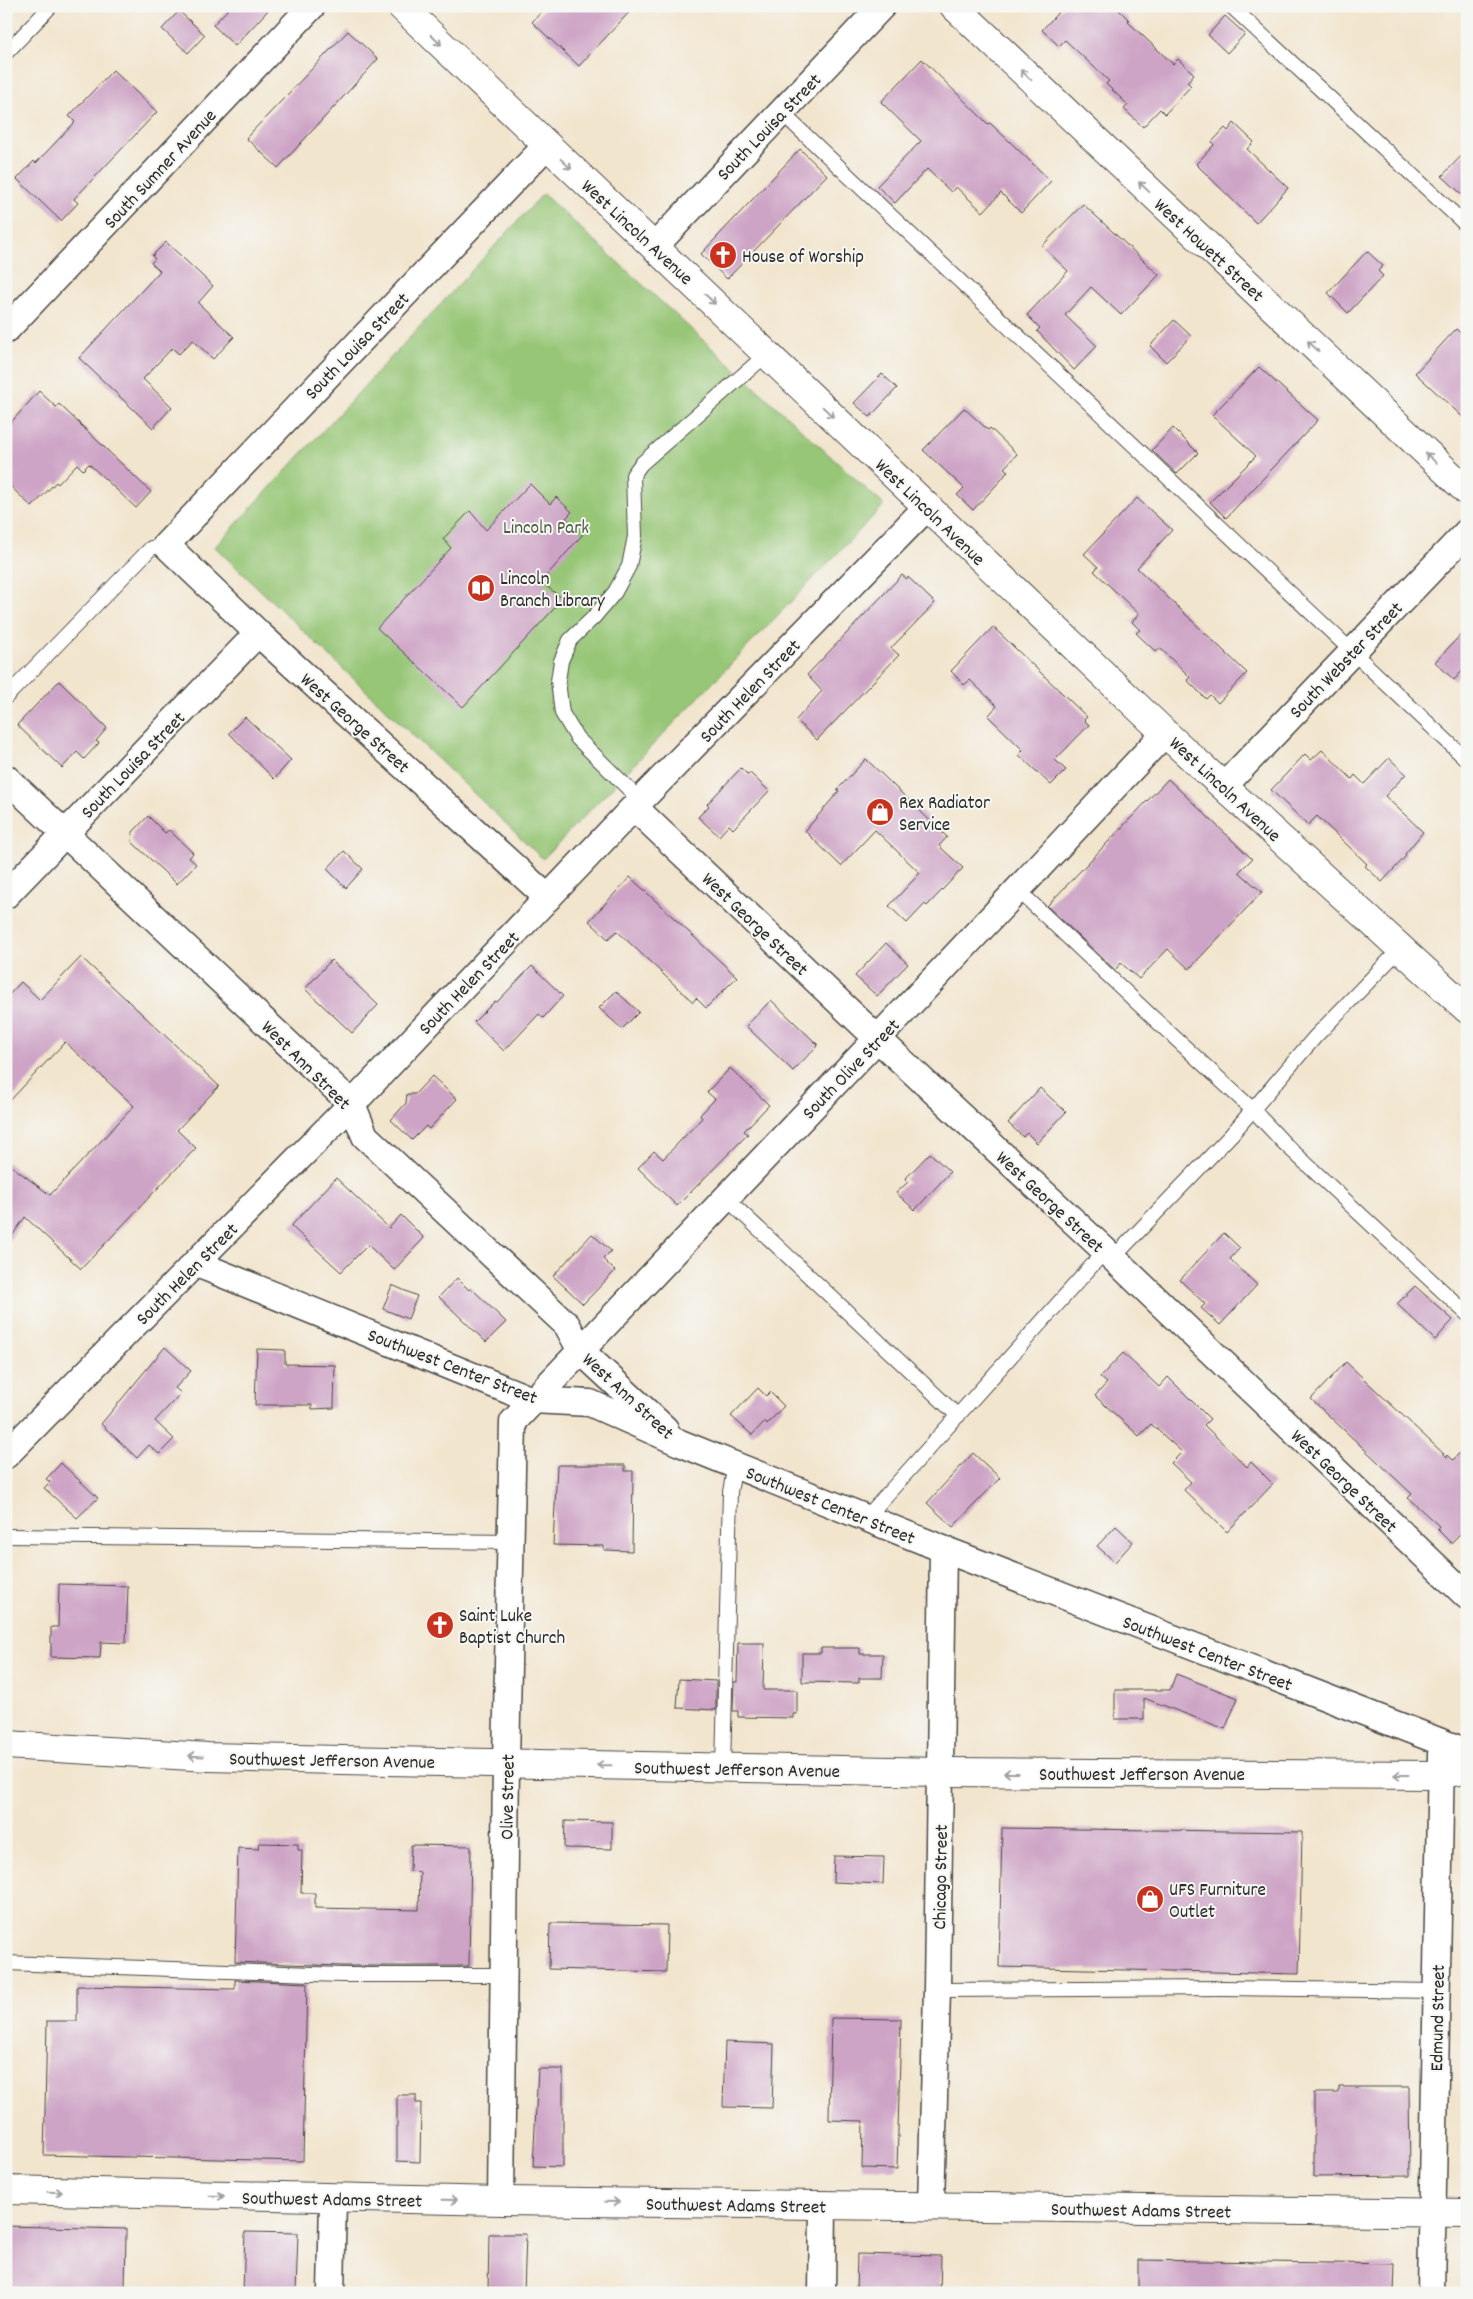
<svg xmlns="http://www.w3.org/2000/svg" width="1473" height="2299" viewBox="0 0 1473 2299" font-family="Dekko,sans-serif">
	<style>
		.green { fill: #96c676; stroke: #607850 }
		.building { fill: #cea4c6 }
		.lines { fill: none; stroke-linecap: round; stroke-linejoin: round }
		.lane-casing { stroke: #494743; stroke-width: 16 }
		.street-casing { stroke: #494743; stroke-width: 29 }
		.secondary-casing { stroke: #494743; stroke-width: 30 }
		.lane { stroke: #fff; stroke-width: 14 }
		.street { stroke: #fff; stroke-width: 26 }
		.secondary { stroke: #fff; stroke-width: 28 }
		.oneway { stroke: #a0a0a0 }
		.labels { text-anchor: middle; stroke-width: 4; stroke-linejoin: round; paint-order: stroke }
		.street-label { font-size: 19px; fill: #2b2b2b; stroke: #f6f6f2 }
		.poi-label { font-size: 19px; fill: #2b2b2b; stroke: #f6f6f2; text-anchor: start }
		.park-label { font-size: 19px; fill: #4b5a42; stroke: #f6f6f2 }
	</style>
	<rect width="100%" height="100%" fill="#f6f6f2"/>
	<filter id="ink" filterUnits="userSpaceOnUse"><feTurbulence type="fractalNoise" baseFrequency=".02" numOctaves="2"/><feDisplacementMap in="SourceGraphic" scale="10" xChannelSelector="R" yChannelSelector="G"/><feConvolveMatrix kernelMatrix="1 2 1 2 8 2 1 2 1" color-interpolation-filters="sRGB"/></filter>
	<filter id="wash" filterUnits="userSpaceOnUse"><feTurbulence type="fractalNoise" baseFrequency=".0096" numOctaves="4" result="noise"/><feDisplacementMap in="SourceGraphic" scale="20" xChannelSelector="R" yChannelSelector="G"/><feGaussianBlur stdDeviation="1.12" result="paint"/><feColorMatrix in="noise" values="0 0 0 0 0 0 0 0 0 0 0 0 0 0 0 0 0 1.4 0 .05"/><feComposite in="paint" operator="in"/></filter>
	<g filter="url(#wash)">
		<rect width="100%" height="100%" fill="#f2e5ce"/>
		<path class="green" d="M 543,194 L 884,505 L 543,859 L 215,547 Z"/>
		<g id="blocks">
			<path class="building" d="M 231,6 L 272,6 L 235,46 L 213,25 Z
				M 547,6 L 635,6 L 579,66 L 532,22 Z
				M 1064,6 L 1115,6 L 1129,20 L 1128,22 L 1173,64 L 1178,59 L 1194,74 L 1187,82 L 1191,86 L 1165,114 L 1160,109 L 1143,127 L 1124,109 L 1128,105 L 1106,84 L 1109,81 L 1065,40 L 1059,46 L 1042,30 Z
				M 179,11 L 205,35 L 188,53 L 162,29 Z
				M 1225,16 L 1245,34 L 1227,53 L 1208,35 Z
				M 348,31 L 378,59 L 278,168 L 246,138 Z
				M 922,59 L 988,124 L 990,123 L 1051,181 L 1021,213 L 1001,193 L 983,212 L 956,187 L 951,192 L 927,169 L 895,203 L 877,186 L 921,141 L 881,102 Z
				M 113,70 L 157,112 L 74,199 L 78,203 L 61,221 L 17,179 L 34,161 L 36,163 L 75,122 L 69,116 Z
				M 1234,123 L 1254,142 L 1247,149 L 1288,188 L 1256,223 L 1196,164 L 1214,145 L 1212,142 L 1225,128 L 1228,131 Z
				M 800,149 L 827,175 L 727,279 L 701,254 Z
				M 1467,150 L 1467,199 L 1442,176 Z
				M 1083,204 L 1159,275 L 1121,315 L 1091,287 L 1065,315 L 1097,346 L 1074,370 L 1037,331 L 1040,328 L 1027,315 L 1068,271 L 1042,246 Z
				M 166,242 L 213,286 L 198,303 L 234,337 L 213,359 L 193,340 L 179,354 L 172,348 L 143,379 L 172,407 L 153,428 L 79,358 L 160,271 L 151,263 L 155,259 L 152,256 Z
				M 1367,251 L 1383,266 L 1378,271 L 1383,276 L 1348,313 L 1328,293 Z
				M 1174,320 L 1191,336 L 1166,362 L 1150,346 Z
				M 1456,329 L 1467,338 L 1467,421 L 1415,373 Z
				M 1259,367 L 1318,420 L 1226,518 L 1210,502 L 1256,456 L 1212,415 Z
				M 882,374 L 897,388 L 870,417 L 854,403 Z
				M 39,391 L 56,407 L 59,404 L 151,492 L 136,508 L 89,464 L 83,470 L 77,464 L 58,484 L 56,482 L 32,507 L 6,482 L 6,428 Z
				M 964,408 L 988,430 L 990,428 L 1017,454 L 1004,468 L 1008,471 L 1002,479 L 973,510 L 957,495 L 964,488 L 923,450 Z
				M 1173,428 L 1198,453 L 1177,474 L 1152,450 Z
				M 530,484 L 550,504 L 556,497 L 572,512 L 566,518 L 583,534 L 541,582 L 563,599 L 463,707 L 377,628 L 451,548 L 443,539 L 470,511 L 486,530 Z
				M 1137,498 L 1172,530 L 1137,568 L 1247,673 L 1218,703 L 1210,695 L 1206,699 L 1187,680 L 1190,677 L 1160,648 L 1156,652 L 1136,633 L 1140,630 L 1132,622 L 1139,614 L 1094,571 L 1098,567 L 1084,554 Z
				M 902,575 L 907,579 L 908,577 L 935,603 L 891,648 L 899,655 L 817,740 L 796,720 L 822,691 L 807,675 Z
				M 993,627 L 1087,717 L 1084,720 L 1089,725 L 1055,760 L 1066,770 L 1051,785 L 1019,755 L 1023,750 L 988,716 L 997,706 L 970,680 L 964,685 L 951,671 Z
				M 1467,628 L 1467,666 L 1454,680 L 1435,662 Z
				M 59,681 L 107,728 L 96,741 L 99,743 L 84,759 L 77,752 L 62,768 L 17,725 Z
				M 245,717 L 291,760 L 274,779 L 229,733 Z
				M 1322,750 L 1352,779 L 1355,775 L 1364,784 L 1389,758 L 1406,774 L 1385,796 L 1423,832 L 1405,854 L 1406,856 L 1382,882 L 1365,866 L 1367,864 L 1317,816 L 1308,825 L 1271,790 L 1305,754 L 1311,760 Z
				M 866,759 L 947,837 L 939,846 L 963,868 L 927,906 L 925,904 L 907,923 L 889,906 L 920,873 L 875,830 L 841,866 L 805,831 L 839,791 L 837,790 Z
				M 741,768 L 748,775 L 750,773 L 769,791 L 733,829 L 729,825 L 719,836 L 698,817 L 709,806 L 707,804 Z
				M 1168,779 L 1252,859 L 1239,872 L 1262,892 L 1189,969 L 1168,949 L 1139,979 L 1121,963 L 1115,970 L 1047,906 Z
				M 148,816 L 165,833 L 169,830 L 193,853 L 189,858 L 196,864 L 177,884 L 132,842 L 133,832 Z
				M 344,851 L 363,869 L 346,888 L 327,869 Z
				M 630,877 L 737,977 L 706,1008 L 696,998 L 693,1002 L 617,931 L 608,939 L 589,921 Z
				M 886,943 L 908,964 L 877,996 L 855,976 Z
				M 81,957 L 219,1086 L 177,1130 L 196,1148 L 81,1269 L 25,1217 L 6,1245 L 6,1162 L 50,1195 L 134,1106 L 65,1042 L 6,1105 L 6,998 L 21,982 L 40,1000 Z
				M 331,960 L 378,1005 L 352,1033 L 305,989 Z
				M 532,966 L 563,996 L 543,1018 L 539,1014 L 504,1051 L 474,1022 L 495,1001 L 497,1002 Z
				M 616,991 L 639,1012 L 622,1029 L 599,1008 Z
				M 771,1000 L 818,1045 L 793,1071 L 746,1026 Z
				M 730,1068 L 769,1105 L 744,1131 L 748,1134 L 677,1206 L 638,1168 L 654,1151 L 663,1159 L 702,1118 L 700,1115 L 715,1099 L 707,1092 Z
				M 432,1076 L 457,1099 L 429,1129 L 426,1126 L 412,1140 L 391,1120 L 406,1103 L 407,1094 L 415,1094 Z
				M 1040,1088 L 1066,1112 L 1037,1143 L 1027,1133 L 1023,1137 L 1008,1123 Z
				M 930,1153 L 950,1172 L 915,1210 L 896,1193 L 908,1182 L 905,1179 Z
				M 336,1178 L 389,1228 L 401,1215 L 424,1238 L 394,1270 L 368,1245 L 341,1272 L 291,1226 Z
				M 1224,1233 L 1240,1248 L 1230,1259 L 1257,1285 L 1220,1325 L 1201,1308 L 1205,1304 L 1180,1280 Z
				M 592,1234 L 611,1251 L 603,1259 L 615,1271 L 583,1304 L 553,1276 Z
				M 457,1278 L 469,1290 L 471,1288 L 506,1322 L 486,1342 L 439,1297 Z
				M 392,1285 L 417,1296 L 408,1319 L 383,1309 Z
				M 1415,1286 L 1453,1320 L 1435,1340 L 1397,1304 Z
				M 165,1347 L 191,1371 L 175,1388 L 181,1393 L 155,1421 L 174,1439 L 159,1454 L 149,1445 L 137,1458 L 101,1424 Z
				M 257,1349 L 285,1350 L 285,1364 L 335,1365 L 334,1408 L 312,1409 L 312,1405 L 255,1405 Z
				M 1123,1353 L 1159,1387 L 1168,1377 L 1210,1419 L 1204,1425 L 1247,1467 L 1251,1462 L 1273,1484 L 1227,1532 L 1184,1490 L 1191,1482 L 1171,1463 L 1182,1452 L 1151,1424 L 1139,1436 L 1095,1396 L 1107,1383 L 1100,1377 Z
				M 1346,1362 L 1447,1457 L 1448,1455 L 1453,1460 L 1467,1445 L 1467,1527 L 1451,1543 L 1437,1529 L 1439,1526 L 1408,1498 L 1412,1494 L 1311,1399 Z
				M 758,1388 L 766,1396 L 770,1392 L 784,1406 L 767,1424 L 765,1421 L 752,1435 L 731,1416 Z
				M 973,1453 L 1000,1478 L 953,1527 L 927,1503 Z
				M 61,1463 L 98,1498 L 77,1518 L 44,1488 L 50,1482 L 46,1479 Z
				M 559,1465 L 625,1465 L 625,1471 L 633,1471 L 632,1551 L 604,1550 L 604,1546 L 553,1545 L 557,1466 Z
				M 1116,1526 L 1133,1542 L 1115,1562 L 1097,1546 Z
				M 59,1584 L 128,1586 L 126,1643 L 101,1642 L 100,1658 L 51,1657 L 51,1627 L 58,1627 Z
				M 738,1643 L 764,1643 L 763,1690 L 797,1690 L 797,1714 L 793,1714 L 793,1718 L 738,1717 L 738,1711 L 733,1711 L 734,1682 L 737,1682 Z
				M 821,1648 L 860,1648 L 860,1654 L 883,1654 L 882,1678 L 859,1678 L 859,1683 L 802,1682 L 802,1653 L 821,1653 Z
				M 1176,1674 L 1238,1698 L 1225,1729 L 1144,1698 L 1144,1719 L 1115,1719 L 1115,1690 L 1170,1690 Z
				M 679,1679 L 716,1681 L 716,1710 L 677,1708 Z
				M 565,1821 L 612,1822 L 612,1849 L 564,1848 Z
				M 1002,1828 L 1302,1832 L 1299,1974 L 999,1967 Z
				M 259,1843 L 298,1844 L 298,1850 L 302,1850 L 301,1893 L 315,1893 L 315,1908 L 419,1910 L 420,1872 L 410,1871 L 411,1845 L 471,1846 L 469,1966 L 342,1966 L 235,1962 L 238,1848 L 258,1849 Z
				M 834,1856 L 884,1857 L 883,1884 L 833,1882 Z
				M 550,1923 L 667,1925 L 666,1972 L 549,1969 Z
				M 235,1980 L 307,1983 L 303,2161 L 44,2155 L 47,2021 L 77,2021 L 77,1986 L 235,1989 Z
				M 831,2018 L 901,2019 L 897,2169 L 862,2168 L 863,2121 L 829,2120 Z
				M 725,2042 L 774,2044 L 772,2108 L 723,2107 Z
				M 538,2069 L 563,2069 L 563,2167 L 533,2166 Z
				M 1339,2087 L 1409,2087 L 1410,2176 L 1314,2177 L 1314,2093 L 1339,2093 Z
				M 397,2095 L 416,2095 L 416,2103 L 421,2103 L 420,2162 L 397,2161 Z
				M 6,2226 L 126,2229 L 125,2293 L 6,2293 Z
				M 245,2232 L 298,2233 L 296,2293 L 243,2293 Z
				M 489,2234 L 526,2234 L 524,2293 L 488,2293 Z
				M 857,2254 L 941,2256 L 940,2293 L 856,2293 Z
				M 1138,2260 L 1395,2264 L 1394,2293 L 1138,2293 Z"/>
		</g>
	</g>
	<g filter="url(#ink)">
		<use href="#blocks" fill-opacity="0" stroke="#494743" stroke-width="1"/>
		<g class="lines">
			<g class="lane-casing">
				<path id="lane" d="M 1231,6 L 1467,226
					M 6,53 L 51,6
					M 781,112 L 1467,760
					M 6,697 L 151,548 L 166,545
					M 641,801 L 577,738 L 562,713 L 558,681 L 561,661 L 570,640 L 594,617 L 615,592 L 629,566 L 635,536 L 633,475 L 641,464 L 767,354
					M 1018,890 L 1149,1014 L 1253,1110 L 1284,1143 L 1467,1314
					M 726,1198 L 958,1416
					M 1113,1258 L 1231,1135 L 1315,1037 L 1400,949
					M 866,1518 L 1105,1251
					M 6,1536 L 511,1542
					M 723,1768 L 730,1492 L 735,1465
					M 6,1963 L 342,1975 L 503,1975
					M 937,1990 L 1223,1988 L 1436,1991"/>
			</g>
			<g class="street-casing">
				<path id="street" d="M 546,146 L 166,545 L 258,633 L 548,898
					M 655,246 L 882,6
					M 6,330 L 312,6
					M 6,778 L 352,1104 L 365,1136 L 567,1325 L 581,1351 L 665,1429
					M 1224,786 L 1467,532
					M 634,807 L 878,1039 L 1113,1258 L 1467,1596
					M 6,895 L 258,633
					M 195,1263 L 532,1400 L 590,1403 L 680,1443 L 943,1549 L 1467,1752
					M 6,1455 L 352,1104 L 634,807 L 927,507
					M 501,2201 L 506,1763 L 513,1422 L 897,1018 L 1165,733
					M 931,2205 L 937,1990 L 943,1549
					M 331,2293 L 333,2198
					M 822,2293 L 823,2205
					M 1431,2293 L 1441,1754"/>
			</g>
			<g class="secondary-casing">
				<path id="secondary" d="M 401,6 L 1165,733 L 1467,1009
					M 954,6 L 1467,491
					M 6,1745 L 208,1757 L 389,1761 L 940,1772 L 1439,1775 L 1467,1769
					M 6,2190 L 501,2201 L 1467,2213"/>
			</g>
			<use href="#lane" class="lane"/>
			<use href="#street" class="street"/>
			<use href="#secondary" class="secondary"/>
		</g>
		<defs><path id="oneway-shaft" d="M-6 0H5M1.5-3L5.5 0L1.5 3" fill="none" stroke-width="1.6" stroke-linecap="round" stroke-linejoin="round" transform="scale(1.25)"/></defs>
		<g class="oneway">
			<use href="#oneway-shaft" transform="translate(436 40) rotate(44)"/>
			<use href="#oneway-shaft" transform="translate(1026 75) rotate(-137)"/>
			<use href="#oneway-shaft" transform="translate(566 164) rotate(43)"/>
			<use href="#oneway-shaft" transform="translate(1144 187) rotate(-137)"/>
			<use href="#oneway-shaft" transform="translate(710 299) rotate(44)"/>
			<use href="#oneway-shaft" transform="translate(1313 346) rotate(-137)"/>
			<use href="#oneway-shaft" transform="translate(828 412) rotate(44)"/>
			<use href="#oneway-shaft" transform="translate(1431 458) rotate(-137)"/>
			<use href="#oneway-shaft" transform="translate(196 1756) rotate(-177)"/>
			<use href="#oneway-shaft" transform="translate(604 1765) rotate(-179)"/>
			<use href="#oneway-shaft" transform="translate(1011 1773) rotate(-180)"/>
			<use href="#oneway-shaft" transform="translate(1401 1775) rotate(-180)"/>
			<use href="#oneway-shaft" transform="translate(55 2192) rotate(2)"/>
			<use href="#oneway-shaft" transform="translate(217 2196) rotate(1)"/>
			<use href="#oneway-shaft" transform="translate(450 2200) rotate(1)"/>
			<use href="#oneway-shaft" transform="translate(612 2202) rotate(1)"/>
		</g>
	</g>
	<defs>
		<g id="church-disc" transform="scale(1.4375)"><circle r="9.5" fill="#c8321e" stroke="#f6f6f2"/><path d="M-1.2-6h2.4v3.5h3.3v2.4h-3.3V6h-2.4V-.1h-3.3v-2.4h3.3Z" fill="#fff"/></g>
		<g id="library-disc" transform="scale(1.4375)"><circle r="9.5" fill="#c8321e" stroke="#f6f6f2"/><path d="M-6-4Q-3-5.5-.7-3.5V5Q-3 3-6 4ZM6-4Q3-5.5 .7-3.5V5Q3 3 6 4Z" fill="#fff"/></g>
		<g id="shop-disc" transform="scale(1.4375)"><circle r="9.5" fill="#c8321e" stroke="#f6f6f2"/><path d="M-5-2.5h2.3a2.7 3.5 0 0 1 5.4 0H5L5.5 6h-11ZM-1.5-2.5h3a1.5 2.3 0 0 0-3 0Z" fill="#fff"/></g>
	</defs>
	<g fill-rule="evenodd">
		<use href="#church-disc" x="723" y="255"/>
		<use href="#library-disc" x="481" y="588"/>
		<use href="#shop-disc" x="880" y="812"/>
		<use href="#church-disc" x="440" y="1625"/>
		<use href="#shop-disc" x="1150" y="1899"/>
	</g>
	<g class="labels">
		<g class="street-label">
			<text transform="translate(768 126) rotate(-46)" y="7">South Louisa Street</text>
			<text transform="translate(159 168) rotate(-47)" y="7">South Sumner Avenue</text>
			<text transform="translate(638 231) rotate(43)" y="7">West Lincoln Avenue</text>
			<text transform="translate(1210 249) rotate(43)" y="7">West Howett Street</text>
			<text transform="translate(356 345) rotate(-46)" y="7">South Louisa Street</text>
			<text transform="translate(931 511) rotate(44)" y="7">West Lincoln Avenue</text>
			<text transform="translate(1345 659) rotate(-46)" y="7">South Webster Street</text>
			<text transform="translate(749 690) rotate(-46)" y="7">South Helen Street</text>
			<text transform="translate(356 722) rotate(42)" y="7">West George Street</text>
			<text transform="translate(132 764) rotate(-46)" y="7">South Louisa Street</text>
			<text transform="translate(1226 788) rotate(43)" y="7">West Lincoln Avenue</text>
			<text transform="translate(756 923) rotate(44)" y="7">West George Street</text>
			<text transform="translate(468 982) rotate(-46)" y="7">South Helen Street</text>
			<text transform="translate(307 1064) rotate(45)" y="7">West Ann Street</text>
			<text transform="translate(850 1068) rotate(-46)" y="7">South Olive Street</text>
			<text transform="translate(1051 1201) rotate(43)" y="7">West George Street</text>
			<text transform="translate(186 1273) rotate(-45)" y="7">South Helen Street</text>
			<text transform="translate(453 1365) rotate(21)" y="7">Southwest Center Street</text>
			<text transform="translate(629 1395) rotate(43)" y="7">West Ann Street</text>
			<text transform="translate(1345 1480) rotate(44)" y="7">West George Street</text>
			<text transform="translate(831 1504) rotate(22)" y="7">Southwest Center Street</text>
			<text transform="translate(1208 1652) rotate(21)" y="7">Southwest Center Street</text>
			<text transform="translate(332 1759) rotate(1)" y="7">Southwest Jefferson Avenue</text>
			<text transform="translate(737 1768) rotate(1)" y="7">Southwest Jefferson Avenue</text>
			<text x="1142" y="1780">Southwest Jefferson Avenue</text>
			<text transform="translate(506 1797) rotate(-89)" y="7">Olive Street</text>
			<text transform="translate(939 1877) rotate(-89)" y="7">Chicago Street</text>
			<text transform="translate(1436 2018) rotate(-89)" y="7">Edmund Street</text>
			<text transform="translate(332 2198) rotate(1)" y="7">Southwest Adams Street</text>
			<text transform="translate(736 2204) rotate(1)" y="7">Southwest Adams Street</text>
			<text transform="translate(1141 2209) rotate(1)" y="7">Southwest Adams Street</text>
		</g>
		<g class="poi-label">
			<text x="742" y="262">House of Worship</text>
			<text x="500" y="584">Lincoln<tspan x="500" dy="22">Branch Library</tspan></text>
			<text x="899" y="808">Rex Radiator<tspan x="899" dy="22">Service</tspan></text>
			<text x="459" y="1621">Saint Luke<tspan x="459" dy="22">Baptist Church</tspan></text>
			<text x="1169" y="1895">UFS Furniture<tspan x="1169" dy="22">Outlet</tspan></text>
		</g>
		<g class="park-label">
			<text x="546" y="533">Lincoln Park</text>
		</g>
	</g>
	<rect width="1473" height="2299" fill="none" stroke="#f6f6f2" stroke-width="25"/>
</svg>
